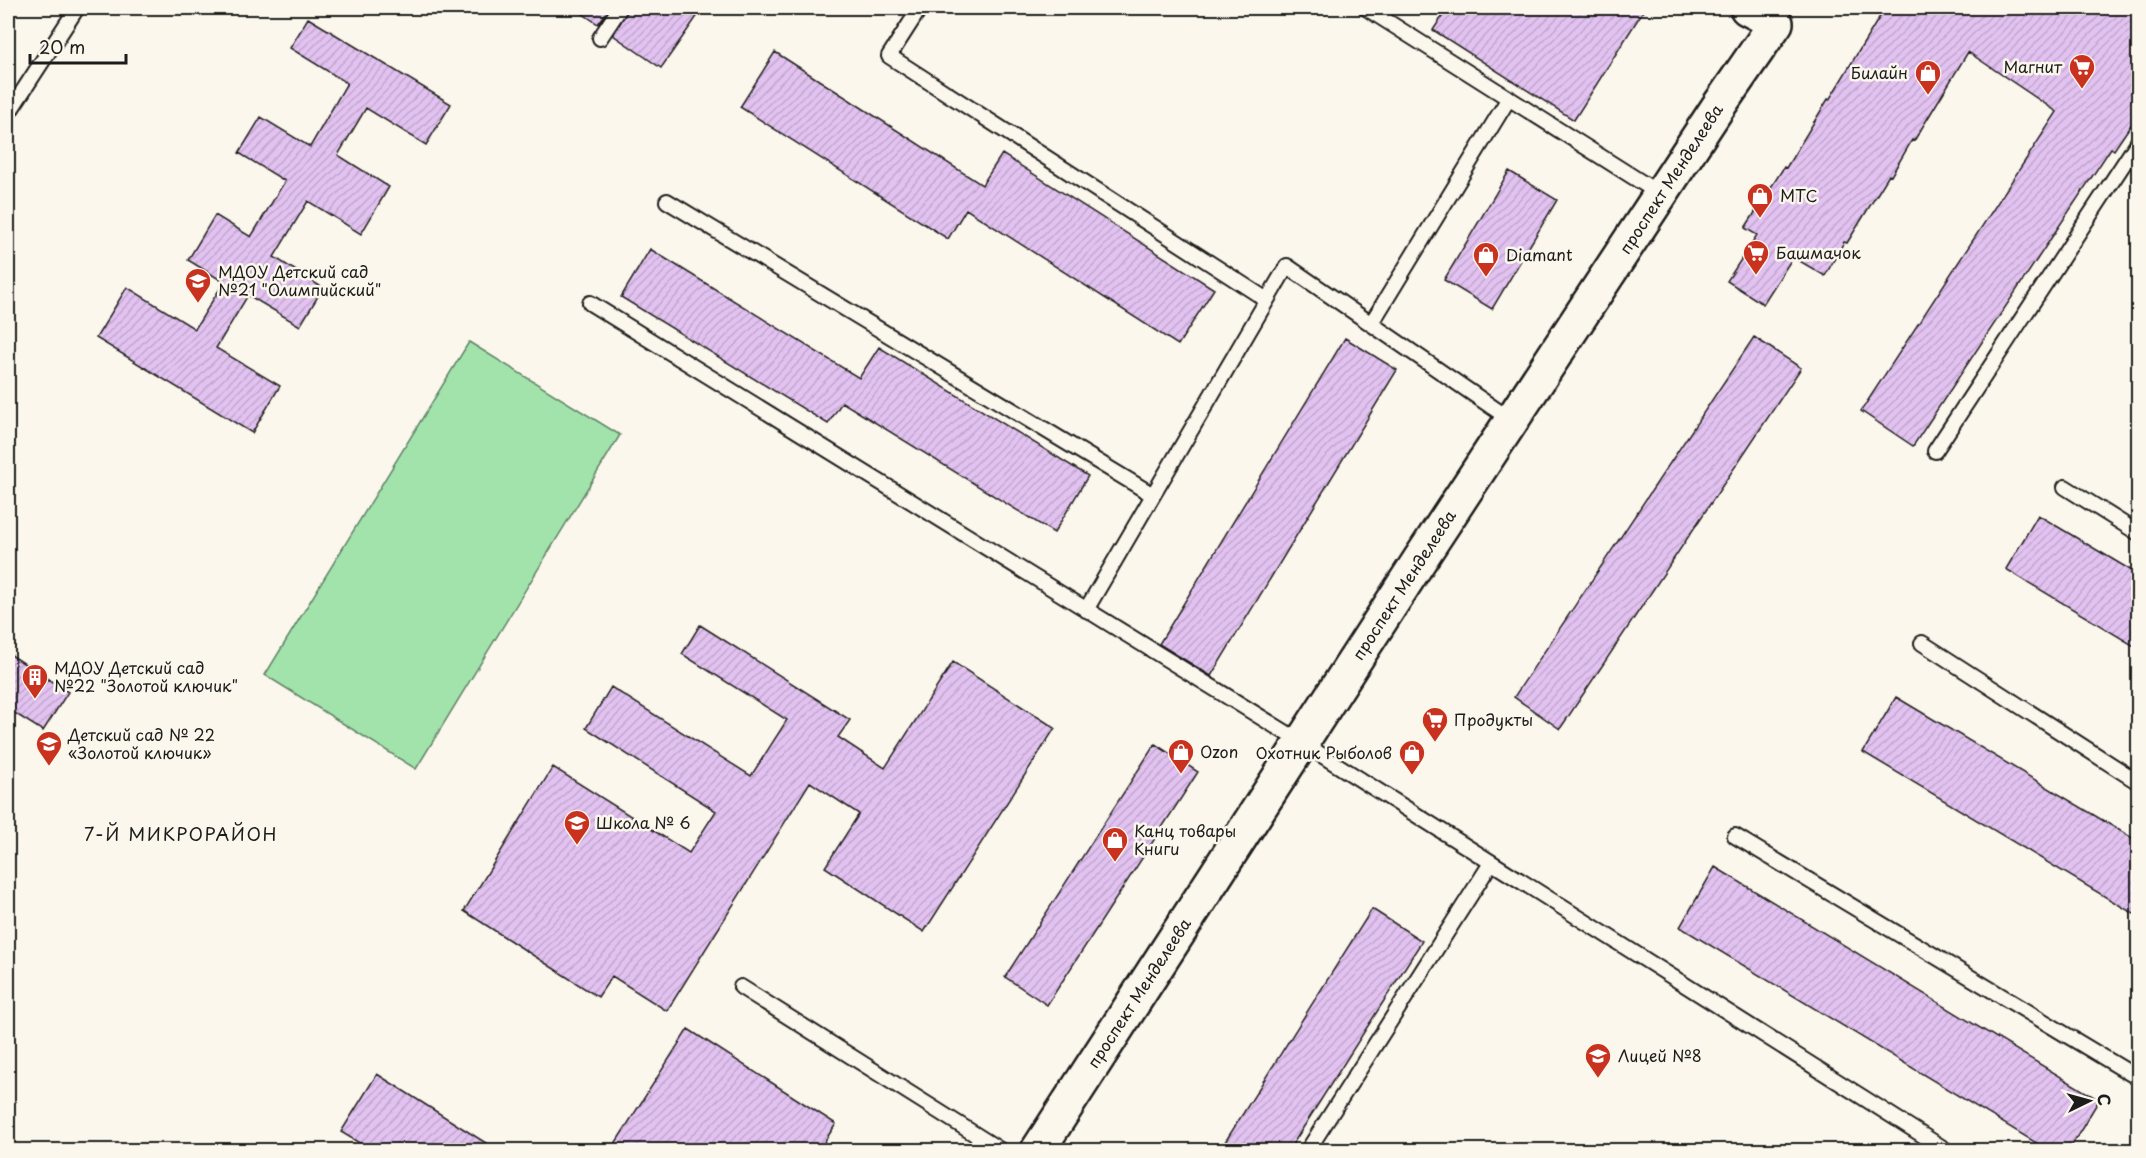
<svg xmlns="http://www.w3.org/2000/svg" width="2146" height="1158" viewBox="0 0 2146 1158" font-family="'Playpen Sans',sans-serif">
	<style>
		.garden { fill: #a2e3ac; stroke: #5f8064; stroke-width: 1.5 }
		.building { fill: url(#building-hatch); stroke: #1c1c1c; stroke-width: 1.5 }
		.lines { fill: none; stroke-linecap: round; stroke-linejoin: round }
		.service-casing { stroke: #1c1c1c; stroke-width: 18 }
		.tertiary-casing { stroke: #1c1c1c; stroke-width: 38 }
		.service { stroke: #fbf7ec; stroke-width: 14 }
		.tertiary { stroke: #fbf7ec; stroke-width: 33 }
		.labels { text-anchor: middle; stroke-width: 5; stroke-linejoin: round; paint-order: stroke }
		.poi-label { font-size: 16px; fill: #1c1c1c; stroke: #fbf7ec; text-anchor: start }
		.street-label { font-size: 16px; fill: #1c1c1c; stroke: #fbf7ec }
		.neighbourhood-label { font-size: 18px; letter-spacing: 1.5px; fill: #1c1c1c; stroke: #fbf7ec }
	</style>
	<defs>
		<pattern id="building-hatch" width="6" height="6" patternUnits="userSpaceOnUse" patternTransform="scale(1.5)"><rect width="6" height="6" fill="#e2c2f0"/><path d="M-1 1l2-2M0 6l6-6M5 7l2-2" fill="none" stroke="#c1a6cd"/></pattern>
	</defs>
	<rect width="100%" height="100%" fill="#fbf7ec"/>
	<filter id="ink" filterUnits="userSpaceOnUse"><feTurbulence type="fractalNoise" baseFrequency=".0167" numOctaves="2"/><feDisplacementMap in="SourceGraphic" scale="12" xChannelSelector="R" yChannelSelector="G"/><feConvolveMatrix kernelMatrix="1 2 1 2 8 2 1 2 1" color-interpolation-filters="sRGB"/></filter>
	<g filter="url(#ink)">
		<path class="garden" d="M 469,342 L 620,435 L 416,769 L 265,675 Z"/>
		<path class="building" d="M 574,8 L 610,8 L 598,24 Z
			M 629,8 L 703,8 L 661,68 L 613,35 Z
			M 1448,8 L 1645,8 L 1574,120 L 1433,30 Z
			M 1885,8 L 2139,8 L 2139,113 L 2114,150 L 2111,148 L 1913,446 L 1861,411 L 2057,112 L 1968,52 L 1914,141 L 1912,140 L 1891,176 L 1889,175 L 1847,243 L 1844,242 L 1825,276 L 1793,257 L 1763,304 L 1727,281 L 1757,235 L 1745,228 L 1784,167 L 1786,168 L 1828,99 L 1829,100 Z
			M 308,18 L 451,104 L 426,145 L 366,108 L 338,155 L 389,187 L 361,234 L 308,201 L 274,257 L 323,288 L 300,326 L 248,295 L 216,348 L 280,386 L 252,433 L 96,338 L 127,287 L 195,329 L 224,282 L 188,260 L 215,215 L 251,237 L 285,181 L 239,153 L 261,117 L 310,147 L 347,83 L 290,48 Z
			M 775,52 L 982,185 L 1002,154 L 1214,289 L 1178,345 L 966,209 L 948,239 L 740,107 Z
			M 1509,171 L 1557,200 L 1492,309 L 1444,280 Z
			M 650,249 L 859,378 L 879,347 L 1088,476 L 1054,533 L 842,402 L 828,424 L 621,297 Z
			M 1754,337 L 1801,368 L 1560,729 L 1514,697 Z
			M 1345,338 L 1397,370 L 1211,676 L 1159,644 Z
			M 2038,515 L 2139,575 L 2139,649 L 2006,569 Z
			M 700,625 L 850,720 L 838,737 L 885,768 L 953,662 L 1055,728 L 924,932 L 825,867 L 859,814 L 810,782 L 667,1011 L 612,976 L 598,997 L 464,911 L 553,767 L 689,853 L 716,811 L 586,728 L 611,687 L 751,776 L 787,720 L 682,654 Z
			M 8,653 L 68,692 L 43,731 L 8,709 Z
			M 1896,697 L 2139,842 L 2139,917 L 1863,752 Z
			M 1155,744 L 1198,772 L 1047,1005 L 1005,977 Z
			M 1715,867 L 2099,1100 L 2069,1150 L 2048,1150 L 1680,927 Z
			M 1372,909 L 1422,941 L 1289,1150 L 1220,1150 Z
			M 688,1029 L 836,1124 L 819,1150 L 611,1150 Z
			M 377,1074 L 497,1150 L 371,1150 L 341,1132 Z"/>
		<g class="lines">
			<g class="service-casing">
				<path id="service" d="M 920,8 L 889,56 L 1267,300 L 1287,266 L 1511,420
					M 1366,8 L 1660,194
					M 600,38 L 620,8
					M 8,114 L 77,8
					M 667,201 L 1153,495
					M 590,303 L 1301,742 L 1946,1150
					M 1371,324 L 1509,98
					M 1935,451 L 2138,142
					M 2065,487 L 2138,533
					M 1086,610 L 1267,300
					M 1922,643 L 2138,782
					M 1735,836 L 2138,1078
					M 741,987 L 1000,1150
					M 1308,1150 L 1491,863"/>
			</g>
			<g class="tertiary-casing">
				<path id="tertiary" d="M 1038,1150 L 1419,561 L 1718,107 L 1776,23 L 1747,8"/>
			</g>
			<use href="#service" class="service"/>
			<use href="#tertiary" class="tertiary"/>
		</g>
	</g>
	<defs>
		<g id="supermarket-pin" transform="scale(1.35)"><path d="M0 17L-7.5 6A9.5 9.5 0 1 1 7.5 6Z" fill="#c8321e" stroke="#fbf7ec"/><path d="M-6-5.5h2.5l.6 2H6L4.5 2H-2.5L-4.4-4H-6ZM-1.5 3.2a1.3 1.3 0 1 0 .1 0ZM3 3.2a1.3 1.3 0 1 0 .1 0Z" fill="#fff"/></g>
		<g id="shop-pin" transform="scale(1.35)"><path d="M0 17L-7.5 6A9.5 9.5 0 1 1 7.5 6Z" fill="#c8321e" stroke="#fbf7ec"/><path d="M-5-2.5h2.3a2.7 3.5 0 0 1 5.4 0H5L5.5 6h-11ZM-1.5-2.5h3a1.5 2.3 0 0 0-3 0Z" fill="#fff"/></g>
		<g id="school-pin" transform="scale(1.35)"><path d="M0 17L-7.5 6A9.5 9.5 0 1 1 7.5 6Z" fill="#c8321e" stroke="#fbf7ec"/><path d="M0-5L7-2L0 1L-7-2ZM-4 1L0 2.5L4 1V4Q0 6-4 4Z" fill="#fff"/></g>
		<g id="building-pin" transform="scale(1.35)"><path d="M0 17L-7.5 6A9.5 9.5 0 1 1 7.5 6Z" fill="#c8321e" stroke="#fbf7ec"/><path d="M-4-6H4V6H1V3H-1V6H-4ZM-2.5-4.3h1.7v1.8h-1.7ZM.8-4.3h1.7v1.8H.8ZM-2.5-1h1.7V.8h-1.7ZM.8-1h1.7V.8H.8Z" fill="#fff"/></g>
	</defs>
	<g fill-rule="evenodd">
		<use href="#supermarket-pin" x="2082" y="67"/>
		<use href="#shop-pin" x="1928" y="73"/>
		<use href="#shop-pin" x="1760" y="196"/>
		<use href="#supermarket-pin" x="1756" y="253"/>
		<use href="#shop-pin" x="1486" y="255"/>
		<use href="#school-pin" x="198" y="281"/>
		<use href="#building-pin" x="35" y="677"/>
		<use href="#supermarket-pin" x="1435" y="720"/>
		<use href="#school-pin" x="49" y="744"/>
		<use href="#shop-pin" x="1181" y="752"/>
		<use href="#shop-pin" x="1412" y="753"/>
		<use href="#school-pin" x="577" y="823"/>
		<use href="#shop-pin" x="1115" y="840"/>
		<use href="#school-pin" x="1598" y="1056"/>
	</g>
	<g class="labels">
		<g class="poi-label">
			<text x="2062" y="73" text-anchor="end">Магнит</text>
			<text x="1908" y="79" text-anchor="end">Билайн</text>
			<text x="1780" y="202">МТС</text>
			<text x="1776" y="259">Башмачок</text>
			<text x="1506" y="261">Diamant</text>
			<text x="218" y="278">МДОУ Детский сад<tspan x="218" dy="18">№21 "Олимпийский"</tspan></text>
			<text x="54" y="674">МДОУ Детский сад<tspan x="54" dy="18">№22 "Золотой ключик"</tspan></text>
			<text x="1454" y="726">Продукты</text>
			<text x="68" y="741">Детский сад № 22<tspan x="68" dy="18">«Золотой ключик»</tspan></text>
			<text x="1200" y="758">Ozon</text>
			<text x="1392" y="759" text-anchor="end">Охотник Рыболов</text>
			<text x="596" y="829">Школа № 6</text>
			<text x="1134" y="837">Канц товары<tspan x="1134" dy="18">Книги</tspan></text>
			<text x="1618" y="1062">Лицей №8</text>
		</g>
		<g class="street-label">
			<text transform="translate(1671 179) rotate(-57)" y="6">проспект Менделеева</text>
			<text transform="translate(1404 585) rotate(-57)" y="6">проспект Менделеева</text>
			<text transform="translate(1139 993) rotate(-57)" y="6">проспект Менделеева</text>
		</g>
		<g class="neighbourhood-label">
			<text x="181" y="841">7-Й МИКРОРАЙОН</text>
		</g>
	</g>
	<rect width="2146" height="1158" fill="none" stroke="#fbf7ec" stroke-width="30"/>
	<rect x="15" y="15" width="2116" height="1128" fill="none" stroke="#1c1c1c" stroke-width="2" filter="url(#ink)"/>
	<g transform="translate(2089 1101) rotate(85)" stroke="#fbf7ec" stroke-width="4.5" paint-order="stroke">
	<path d="M0-4.5L10 22L0 15L-10 22Z" fill="#1c1c1c"/>
	<text y="-9" font-size="16" font-weight="bold" text-anchor="middle" fill="#1c1c1c">С</text>
	</g>
	<path d="M30 54v9h96v-9" fill="none" stroke="#1c1c1c" stroke-width="3"/>
	<text x="39" y="54" font-size="18" fill="#1c1c1c" stroke="#fbf7ec" stroke-width="4.5" paint-order="stroke">20 m</text>
</svg>
